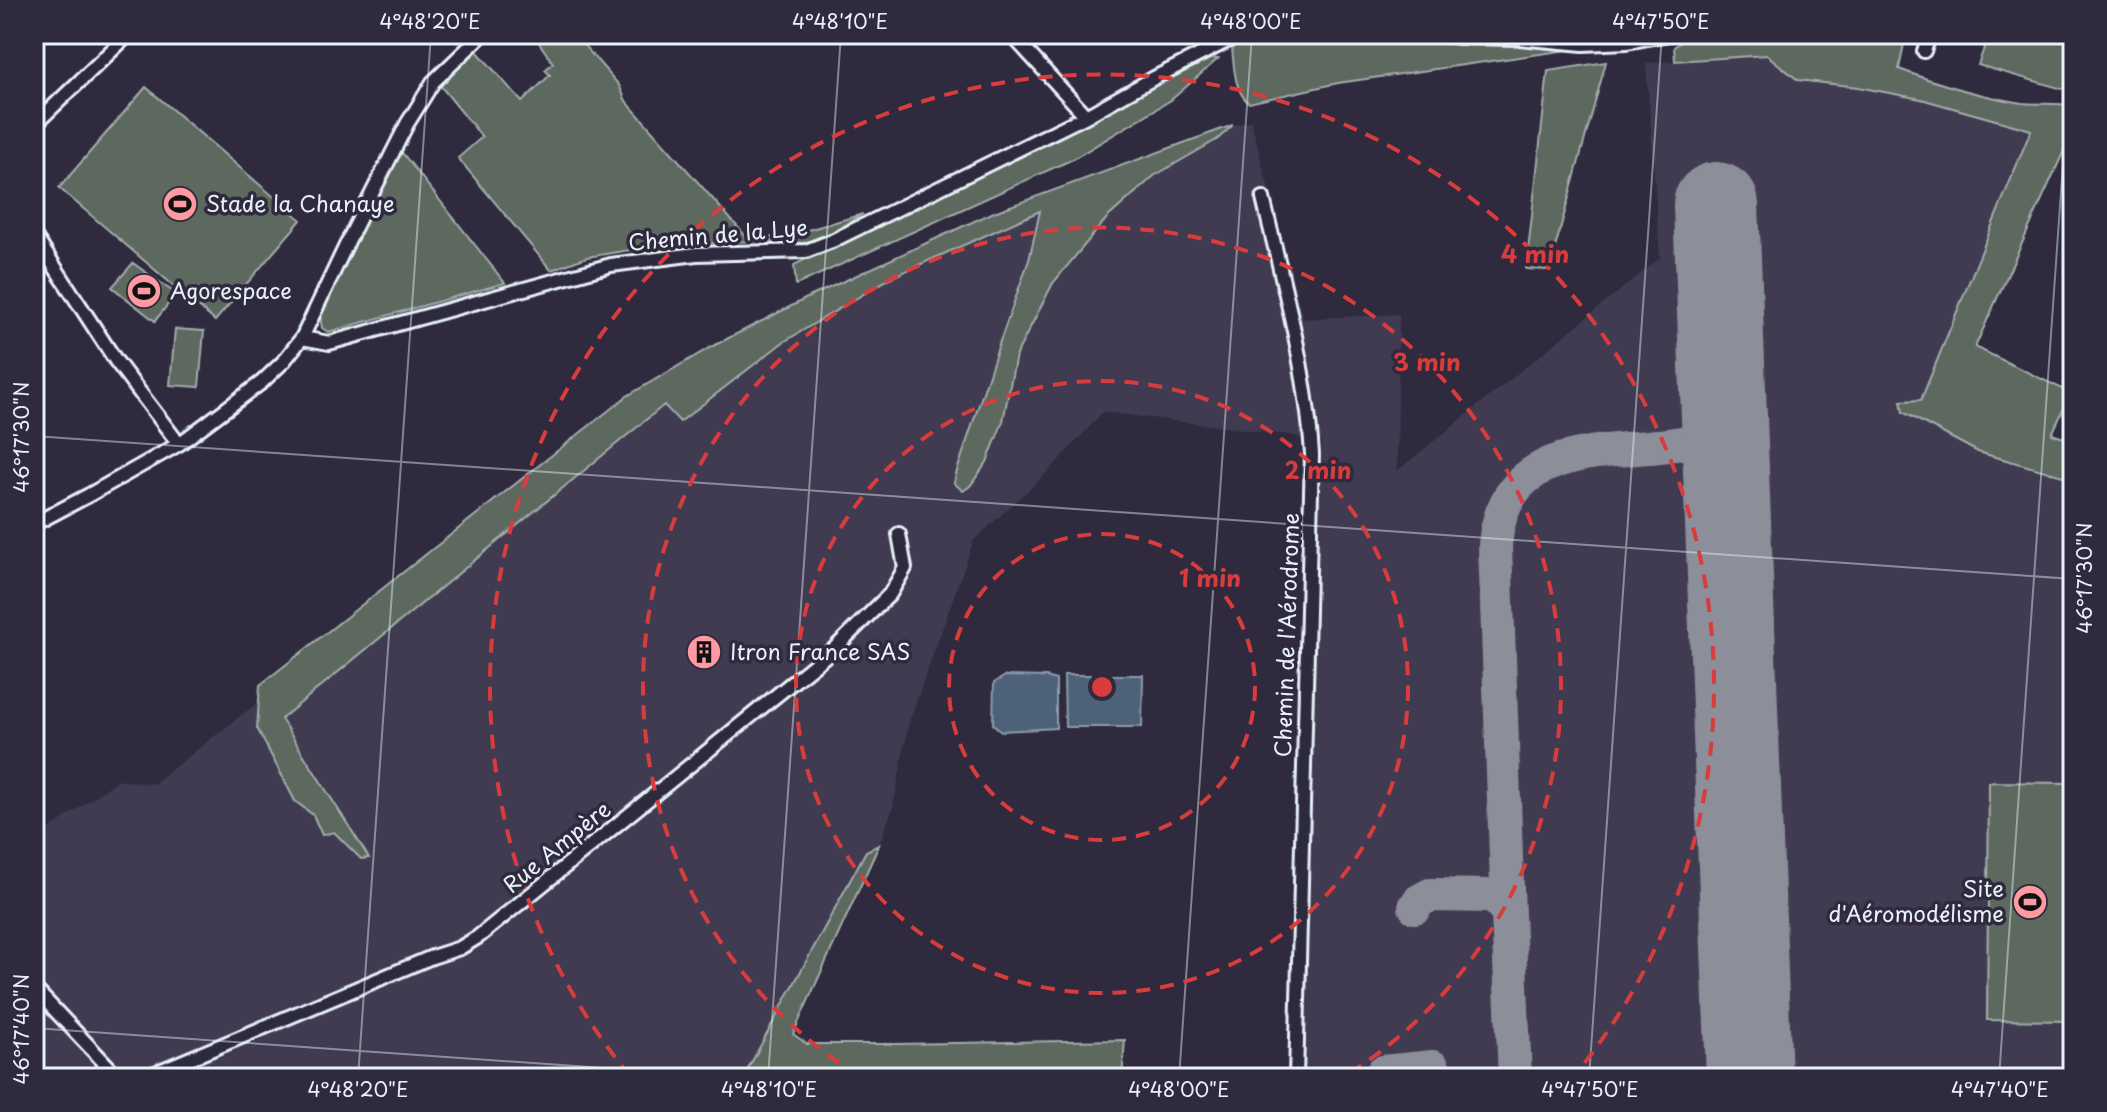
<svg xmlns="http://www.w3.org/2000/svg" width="2107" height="1112" viewBox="0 0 2107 1112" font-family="'Playpen Sans',sans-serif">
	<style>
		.built { fill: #3f3b51 }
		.green { fill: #5d695f; stroke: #a2adac; stroke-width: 2 }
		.water { fill: #4e6279; stroke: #8c9bac; stroke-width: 2 }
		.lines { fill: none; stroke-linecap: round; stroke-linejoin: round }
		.taxiway { stroke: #8c8e9a; stroke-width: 34 }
		.runway { stroke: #8c8e9a; stroke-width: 86 }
		.minor-casing { stroke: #e8f1f8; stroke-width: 18 }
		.minor { stroke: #2f2a3d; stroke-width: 12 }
		.ticks { fill: none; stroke: #e8f1f8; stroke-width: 2; stroke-opacity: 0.45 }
		.ring { fill: none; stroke: #d83c3d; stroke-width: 4; stroke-dasharray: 14 10 }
		.labels { text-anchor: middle; stroke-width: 7; stroke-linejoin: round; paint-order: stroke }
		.poi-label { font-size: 22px; fill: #e8f1f8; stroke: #2f2a3d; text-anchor: start }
		.street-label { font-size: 22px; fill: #e8f1f8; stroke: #2f2a3d }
		.centre { fill: #d83c3d; stroke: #2f2a3d; stroke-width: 4 }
		.ring-label { font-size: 24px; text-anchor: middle; font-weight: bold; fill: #d83c3d; stroke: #2f2a3d; stroke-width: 7; stroke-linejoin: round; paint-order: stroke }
		.neatline { fill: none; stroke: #e8f1f8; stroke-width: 3 }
		.ticks-label { font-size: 20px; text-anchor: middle; fill: #e8f1f8 }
	</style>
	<rect width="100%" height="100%" fill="#2f2a3d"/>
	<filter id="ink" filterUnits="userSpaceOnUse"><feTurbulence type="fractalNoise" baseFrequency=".0125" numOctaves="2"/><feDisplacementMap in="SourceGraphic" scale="16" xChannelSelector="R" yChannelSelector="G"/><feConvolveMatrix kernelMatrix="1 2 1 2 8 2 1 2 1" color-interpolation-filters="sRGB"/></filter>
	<g filter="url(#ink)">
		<path class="built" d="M 1767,55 L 1798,80 L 1858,87 L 1921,99 L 2031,130 L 1921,401 L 1902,401 L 1978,452 L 2073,479 L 2073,1078 L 1302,1078 L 1322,441 L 1290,435 L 1103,412 L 1050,470 L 974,540 L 909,722 L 893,808 L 879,845 L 866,852 L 743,1078 L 34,1078 L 34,840 L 118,780 L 153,784 L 257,703 L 281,719 L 664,405 L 680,422 L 782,343 L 893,277 L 1040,210 L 1029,260 L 970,486 L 987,462 L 1003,421 L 1016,355 L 1053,283 L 1107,218 L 1154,176 L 1218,139 L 1233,125 L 1251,121 L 1303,319 L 1399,314 L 1397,471 L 1660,258 L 1646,63 Z"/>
		<path class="green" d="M 533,34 L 574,34 L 619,85 L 626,101 L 750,241 L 801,232 L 863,214 L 833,232 L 804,243 L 750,241 L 642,248 L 587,257 L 551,270 L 458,158 L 482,137 L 439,84 L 476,50 L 522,102 L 550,75 L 545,70 L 553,63 Z
			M 1256,34 L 1399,34 C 1436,43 1474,42 1512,43 C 1530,43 1549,48 1568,50 L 1338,83 L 1249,103 C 1234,91 1234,66 1232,48 Z
			M 1692,34 L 1906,34 L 1899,69 C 1939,84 1979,96 2022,103 C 2039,105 2056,102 2073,106 L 2073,131 L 1975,347 L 2071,393 L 2052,434 L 2073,441 L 2073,479 L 1978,452 L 1903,412 L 1901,401 L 1921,400 L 2031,130 L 1921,99 L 1858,87 L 1798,80 L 1767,55 L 1675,61 L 1674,47 Z
			M 1989,34 L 2073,34 L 2073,92 L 1978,65 Z
			M 1212,58 L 1218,59 L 1171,100 L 1073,159 L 796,285 L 794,265 Z
			M 1606,62 L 1549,270 L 1526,269 L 1548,71 Z
			M 146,87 L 301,220 L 215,321 L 59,188 Z
			M 1233,125 L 1218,139 L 1154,176 L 1107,218 L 1053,283 L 1016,355 L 1003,421 L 987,462 L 970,486 L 963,491 L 954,483 L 956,474 L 999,344 L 1029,260 L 1040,211 L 892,277 L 782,343 L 680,422 L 664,405 L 281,719 L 369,858 L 361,859 L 334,832 L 322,835 L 313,815 L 295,801 L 257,728 L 260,685 L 627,396 L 711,347 L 807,298 L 994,212 Z
			M 400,150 L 505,283 L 328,332 L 322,328 L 320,316 Z
			M 133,263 L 176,294 L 155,321 L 112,287 Z
			M 175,329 L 204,331 L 199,387 L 170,385 Z
			M 1989,782 L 2073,783 L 2073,1021 L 1987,1020 Z
			M 879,845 L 793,1034 L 807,1044 L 897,1044 L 1125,1040 L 1122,1078 L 743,1078 L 866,851 Z"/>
		<path class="water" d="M 1064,675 L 1143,675 L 1142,727 L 1065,727 Z
			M 1005,676 L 1046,677 L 1056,680 L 1056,728 L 1001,731 L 993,724 L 994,683 Z"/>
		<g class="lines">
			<path class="taxiway" d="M 1686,443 C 1705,445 1717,451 1726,468
				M 1415,907 L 1419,901 L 1430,895 L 1490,896 L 1500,902 L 1508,914 L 1515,1078
				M 1508,914 L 1495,545 C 1504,446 1592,454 1668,445 C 1692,442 1714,440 1724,415
				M 1383,1072 L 1433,1067"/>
			<path class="runway" d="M 1716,205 L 1749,1078"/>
			<g class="minor-casing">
				<path id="minor" d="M 1011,34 L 1086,116
					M 1436,34 L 1460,37 L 1519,38 L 1583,44 L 1627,42 L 1669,34
					M 1924,51 L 1930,34
					M 34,125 L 129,34
					M 1263,198 C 1283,282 1306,367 1312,454 L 1296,1078
					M 34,235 L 116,361 L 179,444
					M 302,338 L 329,343 L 611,265 L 696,254 L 806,251 L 832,241 L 1086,116 L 1154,78 L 1241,34
					M 34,524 L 89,495 L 179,444 L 262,382 L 283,362 L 302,338 L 350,237 L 407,124 L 433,82 L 483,34
					M 34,988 L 119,1078
					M 143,1078 L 432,957 L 460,948 L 478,937 L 835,648 L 890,594 L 905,568 L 899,534"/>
			</g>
			<use href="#minor" class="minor"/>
		</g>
	</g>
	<path class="ticks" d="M 34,436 L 2073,579M 34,1028 L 747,1078M 358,1078 L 431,34M 768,1078 L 841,34M 1179,1078 L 1252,34M 1589,1078 L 1662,34M 1999,1078 L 2072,34"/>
	<g class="ring">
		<circle cx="1102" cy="687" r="153"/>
		<circle cx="1102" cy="687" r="306"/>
		<path d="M859 1076A459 459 0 1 1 1345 1076"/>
		<path d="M630 1076A612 612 0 1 1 1574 1076"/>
	</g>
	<defs>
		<g id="stadium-disc" transform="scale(1.8)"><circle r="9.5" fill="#ff9aa2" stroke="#2f2a3d"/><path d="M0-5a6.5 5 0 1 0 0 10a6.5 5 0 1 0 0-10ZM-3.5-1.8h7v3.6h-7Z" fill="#111"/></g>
		<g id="building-disc" transform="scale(1.8)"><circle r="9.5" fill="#ff9aa2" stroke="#2f2a3d"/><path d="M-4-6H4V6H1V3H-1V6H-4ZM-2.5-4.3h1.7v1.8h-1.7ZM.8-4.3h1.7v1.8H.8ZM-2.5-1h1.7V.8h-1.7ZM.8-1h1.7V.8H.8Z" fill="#111"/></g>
	</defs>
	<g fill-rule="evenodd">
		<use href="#stadium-disc" x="180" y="204"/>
		<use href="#stadium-disc" x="144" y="291"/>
		<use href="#building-disc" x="704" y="652"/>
		<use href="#stadium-disc" x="2030" y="902"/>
	</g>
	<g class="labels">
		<g class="poi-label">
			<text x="206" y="212">Stade la Chanaye</text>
			<text x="170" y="299">Agorespace</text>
			<text x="730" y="660">Itron France SAS</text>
			<text x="2004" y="897" text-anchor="end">Site<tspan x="2004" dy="25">d'Aéromodélisme</tspan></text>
		</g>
		<g class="street-label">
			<text transform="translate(718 235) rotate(-5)" y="8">Chemin de la Lye</text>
			<text transform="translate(1287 635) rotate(-88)" y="8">Chemin de l'Aérodrome</text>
			<text transform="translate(557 847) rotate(-39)" y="8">Rue Ampère</text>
		</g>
	</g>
	<circle cx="1102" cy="687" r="12" class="centre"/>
	<g class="ring-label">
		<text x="1535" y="263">4 min</text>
		<text x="1427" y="371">3 min</text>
		<text x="1318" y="479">2 min</text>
		<text x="1210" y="587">1 min</text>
	</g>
	<rect width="2107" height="1112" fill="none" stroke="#2f2a3d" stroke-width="88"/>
	<rect x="44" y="44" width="2019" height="1024" class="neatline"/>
	<g class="ticks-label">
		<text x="430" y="29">4°48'20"E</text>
		<text x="840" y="29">4°48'10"E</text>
		<text x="1251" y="29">4°48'00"E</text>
		<text x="1661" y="29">4°47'50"E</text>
		<text transform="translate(22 437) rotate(-90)" y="7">46°17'30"N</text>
		<text transform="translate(2085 578) rotate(-90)" y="7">46°17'30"N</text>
		<text transform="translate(22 1029) rotate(-90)" y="7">46°17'40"N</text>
		<text x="358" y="1097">4°48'20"E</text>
		<text x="769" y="1097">4°48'10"E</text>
		<text x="1179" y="1097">4°48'00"E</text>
		<text x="1590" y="1097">4°47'50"E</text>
		<text x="2000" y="1097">4°47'40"E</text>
	</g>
</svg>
